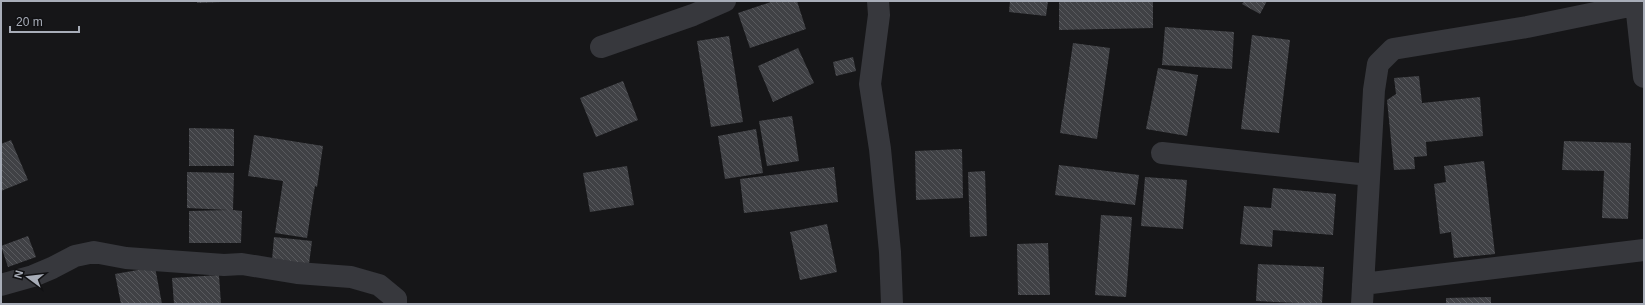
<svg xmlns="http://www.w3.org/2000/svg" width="1645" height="305" viewBox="0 0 1645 305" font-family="Helvetica,sans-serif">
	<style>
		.building { fill: url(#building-back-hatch) }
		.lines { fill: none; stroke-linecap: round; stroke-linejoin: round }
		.minor { stroke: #37383d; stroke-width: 22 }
	</style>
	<defs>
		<pattern id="building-back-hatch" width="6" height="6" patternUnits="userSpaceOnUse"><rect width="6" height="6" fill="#404145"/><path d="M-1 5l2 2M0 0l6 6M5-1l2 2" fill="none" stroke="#595a5e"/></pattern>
	</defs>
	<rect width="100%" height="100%" fill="#161618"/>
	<path class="building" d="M 197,1 L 222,1 L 222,2 L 197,3 Z
		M 774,1 L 797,1 L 806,29 L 750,48 L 738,13 Z
		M 1010,1 L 1048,1 L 1046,16 L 1009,12 Z
		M 1059,1 L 1153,1 L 1153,28 L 1059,30 Z
		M 1244,1 L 1267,1 L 1260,14 L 1242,4 Z
		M 1165,27 L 1234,32 L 1232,69 L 1162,65 Z
		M 1252,35 L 1290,40 L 1279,133 L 1241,129 Z
		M 729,36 L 743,122 L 711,127 L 697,41 Z
		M 1073,43 L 1110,48 L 1097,139 L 1060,133 Z
		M 798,48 L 814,83 L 773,102 L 758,66 Z
		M 853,57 L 856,71 L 836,76 L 833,62 Z
		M 1158,68 L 1198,75 L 1187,136 L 1146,129 Z
		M 1419,76 L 1422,103 L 1480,97 L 1483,136 L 1426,142 L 1427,156 L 1414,157 L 1415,169 L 1394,170 L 1387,100 L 1396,94 L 1394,78 Z
		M 623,81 L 638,120 L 596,137 L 580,98 Z
		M 792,116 L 799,161 L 767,166 L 759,121 Z
		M 189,128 L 234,129 L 234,166 L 189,166 Z
		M 756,129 L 763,173 L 725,179 L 718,136 Z
		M 254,135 L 323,146 L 317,187 L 315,186 L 307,238 L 275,233 L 283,181 L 248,176 Z
		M 11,140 L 28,180 L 1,191 L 1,144 Z
		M 1564,141 L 1631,143 L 1628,219 L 1602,218 L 1604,171 L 1562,170 Z
		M 962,149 L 963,198 L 916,200 L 915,151 Z
		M 1484,161 L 1495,254 L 1454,258 L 1451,232 L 1440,234 L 1434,184 L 1446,182 L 1444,166 Z
		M 1059,165 L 1139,175 L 1135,205 L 1055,195 Z
		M 627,166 L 634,205 L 590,212 L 583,173 Z
		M 834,167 L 838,202 L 744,213 L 740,179 Z
		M 985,171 L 987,236 L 970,237 L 968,172 Z
		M 187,172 L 234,173 L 233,210 L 242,211 L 241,243 L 189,243 L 189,211 L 228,210 L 187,208 Z
		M 1145,177 L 1187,180 L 1183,229 L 1141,226 Z
		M 1273,188 L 1336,194 L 1333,235 L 1273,230 L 1272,247 L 1240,244 L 1244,206 L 1271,208 Z
		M 1101,215 L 1132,217 L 1126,297 L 1095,295 Z
		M 827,224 L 837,272 L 800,280 L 790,232 Z
		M 28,236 L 36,257 L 8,267 L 1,246 Z
		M 274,237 L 312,241 L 309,264 L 272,260 Z
		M 1048,243 L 1050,295 L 1018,295 L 1017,244 Z
		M 1258,264 L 1324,267 L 1322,304 L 1256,301 Z
		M 155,267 L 162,304 L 121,304 L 115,274 Z
		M 219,275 L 221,304 L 174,304 L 172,278 Z
		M 1491,297 L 1491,304 L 1446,304 L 1446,298 Z"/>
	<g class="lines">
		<path class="minor" d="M 878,1 L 879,15 L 870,84 L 880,149 L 890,252 L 892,304
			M 1636,4 L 1644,77
			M 601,47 L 693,15 L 725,1
			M 1162,153 L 1369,175
			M 1363,284 L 1644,250
			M 1,285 L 33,276 L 52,268 L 75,256 L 94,252 L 126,258 L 224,265 L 242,264 L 297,273 L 351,277 L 379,285 L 396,299 L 396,304
			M 1362,304 L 1374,90 L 1378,64 L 1393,49 L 1527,27 L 1644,3"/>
	</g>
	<rect width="1645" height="305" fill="none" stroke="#a8adb8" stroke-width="4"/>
	<g transform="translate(28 277) rotate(285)" stroke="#111113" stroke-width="3" paint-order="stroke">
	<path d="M0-3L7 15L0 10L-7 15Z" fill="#a8adb8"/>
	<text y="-6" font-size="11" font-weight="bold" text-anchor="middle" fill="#a8adb8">N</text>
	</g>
	<path d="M10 26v6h69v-6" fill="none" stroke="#a8adb8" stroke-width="2"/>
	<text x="16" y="26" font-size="12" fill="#a8adb8" stroke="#111113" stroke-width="3" paint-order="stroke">20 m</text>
</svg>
